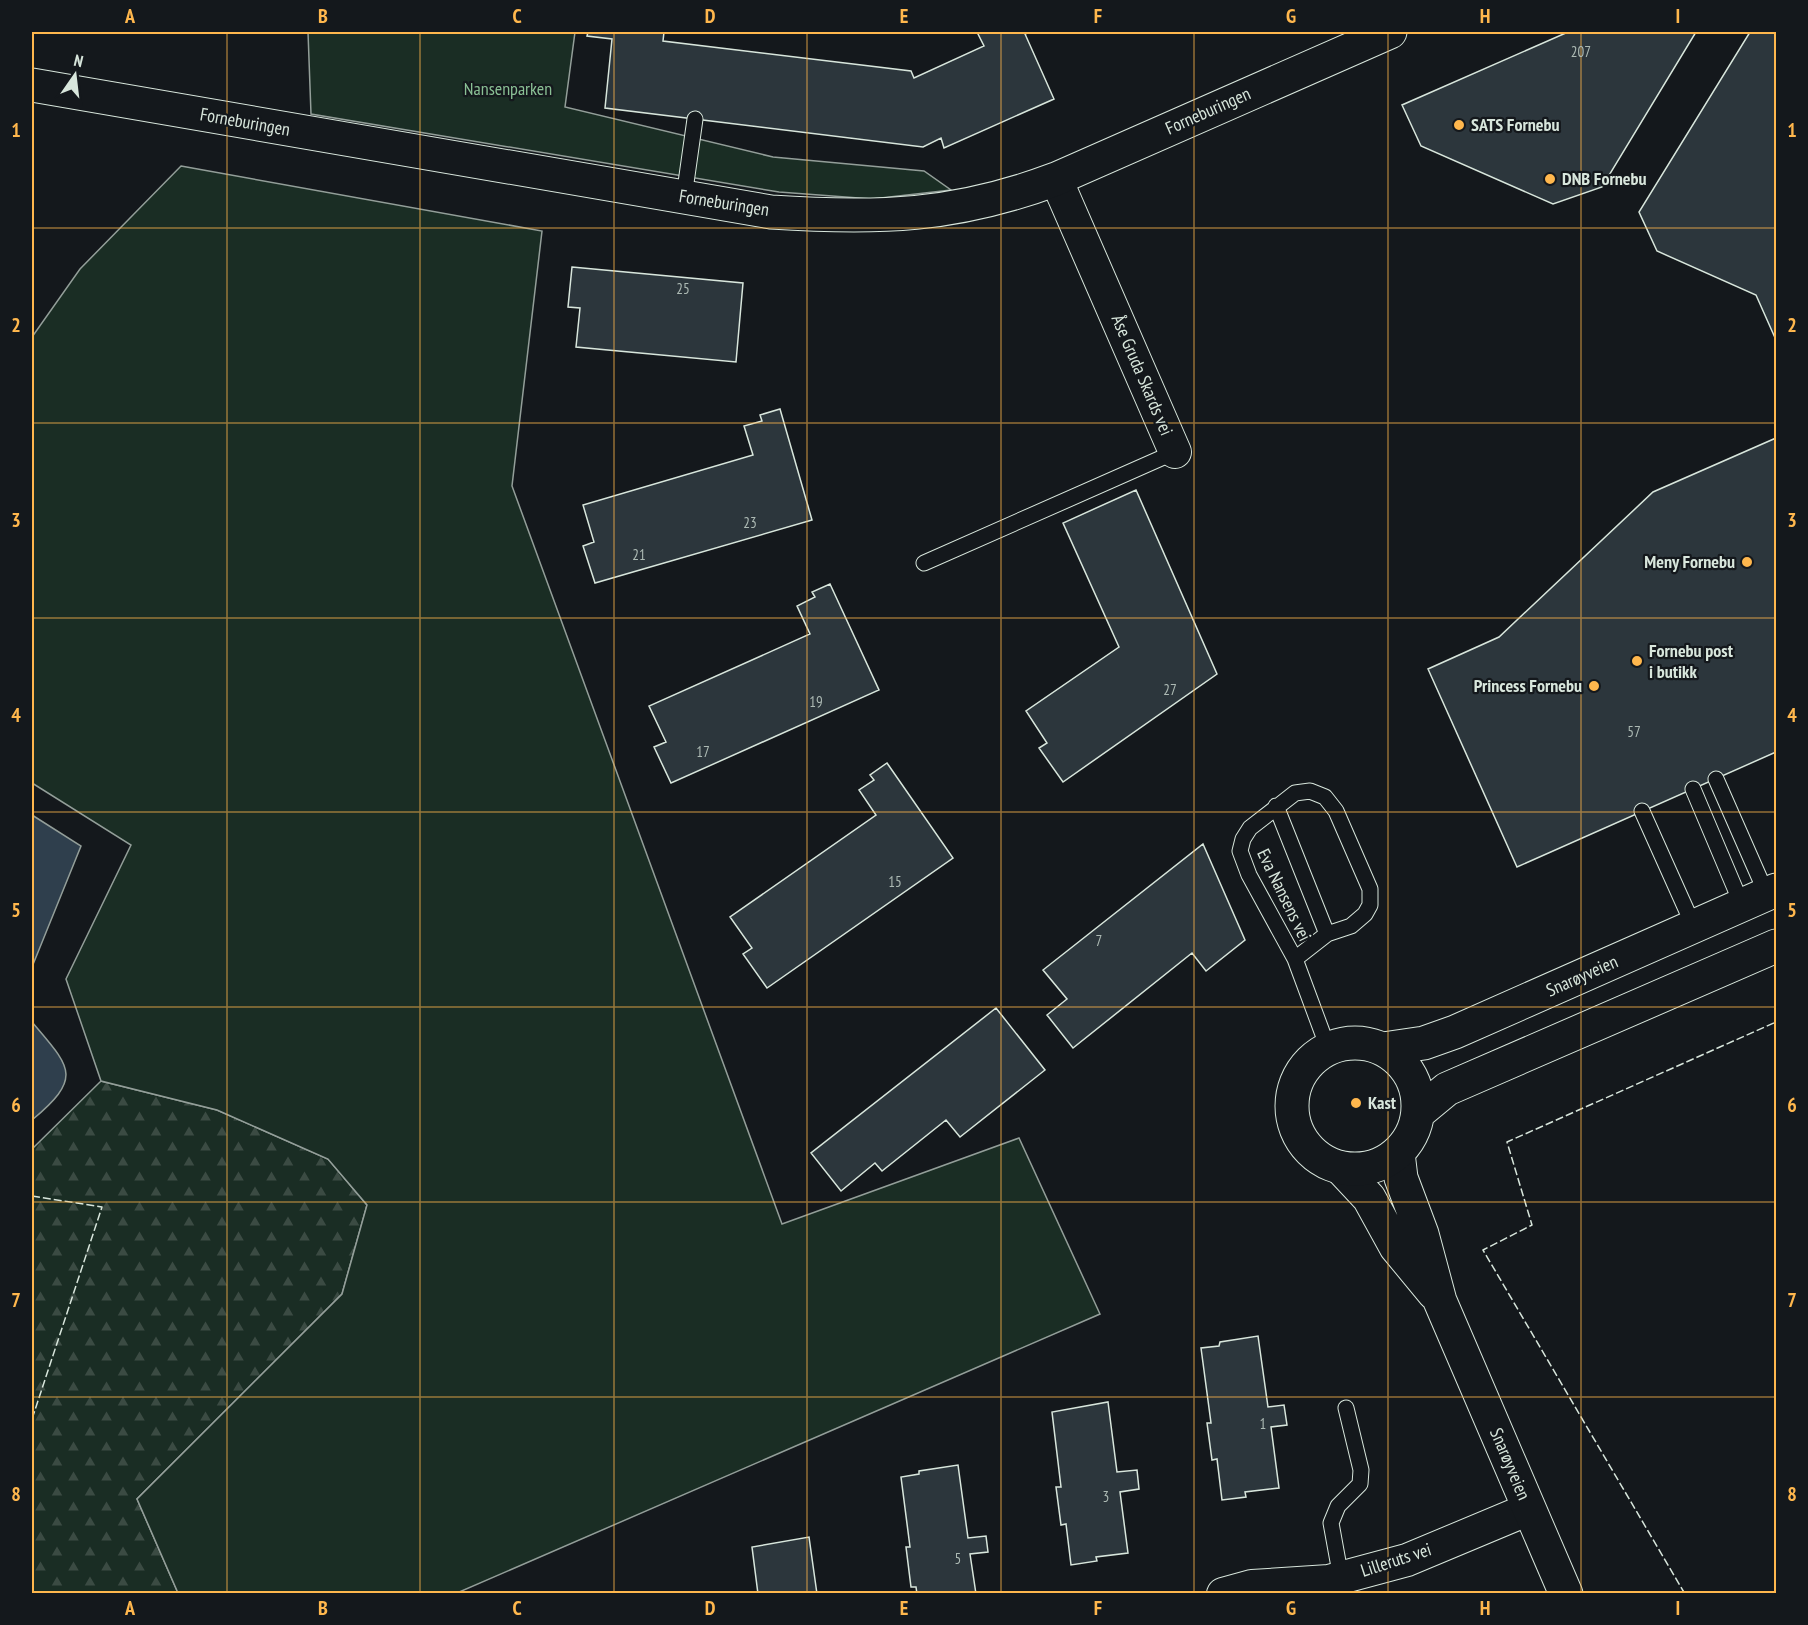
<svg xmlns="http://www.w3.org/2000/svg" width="1808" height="1625" viewBox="0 0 1808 1625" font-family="'PT Sans Narrow',sans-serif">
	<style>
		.forest { fill: url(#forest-firs); stroke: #939e99; stroke-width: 1.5 }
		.green { fill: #1a2d24; stroke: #939e99; stroke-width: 1.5 }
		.water { fill: #2f3f4d; stroke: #939e99; stroke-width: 1.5 }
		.building { fill: #2c363c; stroke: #d8e6dc; stroke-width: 1.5 }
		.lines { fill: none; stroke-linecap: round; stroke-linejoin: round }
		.service-casing { stroke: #d8e6dc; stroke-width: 17 }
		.minor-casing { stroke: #d8e6dc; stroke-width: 34 }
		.tertiary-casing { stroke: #d8e6dc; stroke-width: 35 }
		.primary-casing { stroke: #d8e6dc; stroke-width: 35 }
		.service { stroke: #14181c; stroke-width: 15 }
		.minor { stroke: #14181c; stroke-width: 32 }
		.tertiary { stroke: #14181c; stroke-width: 33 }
		.primary { stroke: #14181c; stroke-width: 33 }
		.fence { stroke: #d8e6dc; stroke-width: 1.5; stroke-dasharray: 8 3; stroke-linecap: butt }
		.grid { fill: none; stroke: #ffb74d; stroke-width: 1.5; stroke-opacity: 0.55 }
		.poi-dot { fill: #ffb74d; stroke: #14181c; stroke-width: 2 }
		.labels { text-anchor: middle; stroke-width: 4.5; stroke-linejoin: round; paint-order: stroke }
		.number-label { font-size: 15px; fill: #adbab4 }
		.park-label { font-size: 18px; fill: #8ac095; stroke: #14181c }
		.street-label { font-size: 18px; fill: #d8e6dc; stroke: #14181c }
		.poi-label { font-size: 18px; font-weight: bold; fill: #d8e6dc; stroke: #14181c; text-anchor: start }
		.neatline { fill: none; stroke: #ffb74d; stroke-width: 2 }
		.grid-label { font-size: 20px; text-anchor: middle; font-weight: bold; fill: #ffb74d }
	</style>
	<defs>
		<pattern id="forest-firs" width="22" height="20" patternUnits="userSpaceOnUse" patternTransform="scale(1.5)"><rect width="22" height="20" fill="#1a2d24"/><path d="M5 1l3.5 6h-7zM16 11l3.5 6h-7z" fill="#3b4b43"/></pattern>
	</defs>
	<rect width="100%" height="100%" fill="#14181c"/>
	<path class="forest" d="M 101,1081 L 217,1110 L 328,1159 L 367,1205 L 342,1294 L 137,1499 L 178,1593 L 32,1594 L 32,1149 Z"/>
	<path class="green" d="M 308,32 L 575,32 L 565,107 L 773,157 L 924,171 L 951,190 L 872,199 L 779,192 L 311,114 Z
		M 181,166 L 542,231 L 512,486 L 782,1224 L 1019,1138 L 1100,1314 L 457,1593 L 178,1593 L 137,1499 L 342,1294 L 367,1205 L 328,1159 L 217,1110 L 101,1081 L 66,979 L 131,845 L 32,783 L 32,337 L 80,269 Z"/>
	<path class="water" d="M 32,815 L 81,846 L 32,967 Z
		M 32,1022 C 70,1067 84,1077 32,1120 Z"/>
	<path class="building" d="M 588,32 L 664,32 L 663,41 L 911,71 L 914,78 L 984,46 L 977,32 L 1030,32 L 1025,34 L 1054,99 L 944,148 L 941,138 L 923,147 L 605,108 L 612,39 L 587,36 Z
		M 1568,32 L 1696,32 L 1602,187 L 1553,204 L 1421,146 L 1402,105 Z
		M 1750,32 L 1776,32 L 1776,340 L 1756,295 L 1657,251 L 1639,212 Z
		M 572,267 L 743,283 L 736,362 L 576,347 L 580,308 L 568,307 Z
		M 780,409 L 812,520 L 595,583 L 583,546 L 594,542 L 583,505 L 753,455 L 744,426 L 762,421 L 760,415 Z
		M 1776,438 L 1776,752 L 1517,867 L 1428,669 L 1499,637 L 1653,492 Z
		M 1136,490 L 1217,674 L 1063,782 L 1039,748 L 1047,743 L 1026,711 L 1119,647 L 1063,523 Z
		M 830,584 L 879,690 L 671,783 L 654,747 L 666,742 L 649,706 L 810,634 L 797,606 L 815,597 L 812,592 Z
		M 887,763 L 953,858 L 767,988 L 743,954 L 752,948 L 730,917 L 876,815 L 859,790 L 874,780 L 870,775 Z
		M 1203,844 L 1245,940 L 1206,971 L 1192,953 L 1073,1048 L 1047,1015 L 1067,999 L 1043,970 Z
		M 996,1008 L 1045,1070 L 960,1137 L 946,1120 L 882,1171 L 875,1163 L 841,1191 L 811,1153 Z
		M 1258,1336 L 1268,1407 L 1284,1405 L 1287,1425 L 1271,1427 L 1279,1488 L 1245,1492 L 1246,1497 L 1222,1500 L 1217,1459 L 1212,1460 L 1207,1423 L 1211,1423 L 1201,1348 L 1219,1346 L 1220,1342 Z
		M 1108,1402 L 1117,1472 L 1137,1470 L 1139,1489 L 1120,1492 L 1128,1553 L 1096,1557 L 1097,1561 L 1071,1565 L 1066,1524 L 1061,1525 L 1056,1487 L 1061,1487 L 1052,1412 Z
		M 958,1465 L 968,1538 L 986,1536 L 988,1552 L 970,1554 L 976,1594 L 917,1594 L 916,1587 L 911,1587 L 906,1547 L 910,1547 L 901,1477 L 919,1474 L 919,1471 Z
		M 809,1537 L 817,1594 L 758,1594 L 752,1547 Z"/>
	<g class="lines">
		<g class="service-casing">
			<path id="service" d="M 684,197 L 695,119
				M 924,563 L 1175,452
				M 1716,779 L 1767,895
				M 1693,789 L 1742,905
				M 1276,806 L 1327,934
				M 1642,811 L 1694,927
				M 1295,959 L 1327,934 L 1351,926 L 1365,914 L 1370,905 L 1370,889 L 1336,811 L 1325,797 L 1310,791 L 1295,793 L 1250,828 L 1243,839 L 1240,851 L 1249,875 L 1295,959 L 1328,1048
				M 1341,1578 L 1331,1523 L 1338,1506 L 1360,1484 L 1361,1470 L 1346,1408"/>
		</g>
		<g class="minor-casing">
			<path id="minor" d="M 1056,179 L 1175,452
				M 1223,1594 L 1252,1586 L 1329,1581 L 1407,1560 L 1529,1509"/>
		</g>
		<g class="tertiary-casing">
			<path id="tertiary" d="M 32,85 L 771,212 C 878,219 955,217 1056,179 L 1390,32
				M 1398,1153 L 1401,1178 L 1422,1234 L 1440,1301 L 1566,1594
				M 1341,1168 L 1369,1198 L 1396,1247 L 1434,1293"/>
		</g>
		<g class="primary-casing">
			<path id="primary" d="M1292 1106a63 63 0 1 1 126 0a63 63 0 1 1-126 0Z
				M 1383,1049 L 1424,1043 L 1455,1032 L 1776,890
				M 1418,1113 L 1447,1089 L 1776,946"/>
		</g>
		<use href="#service" class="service"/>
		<use href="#minor" class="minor"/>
		<use href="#tertiary" class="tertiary"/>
		<use href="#primary" class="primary"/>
		<path class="fence" d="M 32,1196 L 102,1207 L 32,1419
			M 1685,1594 L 1483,1250 L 1532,1225 L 1507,1142 L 1776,1022"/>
	</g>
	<path class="grid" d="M 227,32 L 227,1594M 420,32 L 420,1594M 614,32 L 614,1594M 807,32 L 807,1594M 1001,32 L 1001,1594M 1194,32 L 1194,1594M 1388,32 L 1388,1594M 1581,32 L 1581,1594M 32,228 L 1776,228M 32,423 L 1776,423M 32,618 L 1776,618M 32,812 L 1776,812M 32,1007 L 1776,1007M 32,1202 L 1776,1202M 32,1397 L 1776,1397"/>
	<g class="poi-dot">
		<circle cx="1459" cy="125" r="6"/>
		<circle cx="1550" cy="179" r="6"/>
		<circle cx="1747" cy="562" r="6"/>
		<circle cx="1637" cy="661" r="6"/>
		<circle cx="1594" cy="686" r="6"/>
		<circle cx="1356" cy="1103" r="6"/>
	</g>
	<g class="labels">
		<g class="number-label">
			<text x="1581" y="57">207</text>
			<text x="683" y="294">25</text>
			<text x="750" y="528">23</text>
			<text x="639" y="560">21</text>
			<text x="1170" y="695">27</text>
			<text x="816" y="707">19</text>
			<text x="1634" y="737">57</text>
			<text x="703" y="757">17</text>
			<text x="895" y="887">15</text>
			<text x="1099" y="946">7</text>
			<text x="1263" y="1429">1</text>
			<text x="1106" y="1502">3</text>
			<text x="958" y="1564">5</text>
		</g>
		<g class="park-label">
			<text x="508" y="95">Nansenparken</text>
		</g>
		<g class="street-label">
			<text transform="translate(1208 111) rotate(-24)" y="6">Forneburingen</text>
			<text transform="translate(245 122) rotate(10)" y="6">Forneburingen</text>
			<text transform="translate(724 203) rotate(9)" y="6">Forneburingen</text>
			<text transform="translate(1142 375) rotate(67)" y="6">Åse Gruda Skards vei</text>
			<text transform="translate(1284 895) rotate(64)" y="6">Eva Nansens vei</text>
			<text transform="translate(1582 976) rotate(-24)" y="6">Snarøyveien</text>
			<text transform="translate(1510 1464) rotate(67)" y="6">Snarøyveien</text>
			<text transform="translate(1396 1560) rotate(-18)" y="6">Lilleruts vei</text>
		</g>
		<g class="poi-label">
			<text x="1471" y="131">SATS Fornebu</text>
			<text x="1562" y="185">DNB Fornebu</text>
			<text x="1735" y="568" text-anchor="end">Meny Fornebu</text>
			<text x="1649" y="657">Fornebu post<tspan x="1649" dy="21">i butikk</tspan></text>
			<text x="1582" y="692" text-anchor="end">Princess Fornebu</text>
			<text x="1368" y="1109">Kast</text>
		</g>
	</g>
	<rect width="1808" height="1625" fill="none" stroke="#14181c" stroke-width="66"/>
	<g transform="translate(75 75) rotate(14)" stroke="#14181c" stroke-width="4.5" paint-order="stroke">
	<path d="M0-4.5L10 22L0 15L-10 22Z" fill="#d8e6dc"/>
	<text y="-9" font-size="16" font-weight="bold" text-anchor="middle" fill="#d8e6dc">N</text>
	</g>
	<rect x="33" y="33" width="1742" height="1559" class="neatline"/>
	<g class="grid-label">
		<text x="130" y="23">A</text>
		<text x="323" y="23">B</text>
		<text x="517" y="23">C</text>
		<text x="710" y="23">D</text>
		<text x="904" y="23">E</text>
		<text x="1098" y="23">F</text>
		<text x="1291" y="23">G</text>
		<text x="1485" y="23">H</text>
		<text x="1678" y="23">I</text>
		<text x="16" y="137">1</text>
		<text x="1792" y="137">1</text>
		<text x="16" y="332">2</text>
		<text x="1792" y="332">2</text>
		<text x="16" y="527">3</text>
		<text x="1792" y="527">3</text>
		<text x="16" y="722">4</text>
		<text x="1792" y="722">4</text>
		<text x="16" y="917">5</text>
		<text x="1792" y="917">5</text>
		<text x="16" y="1112">6</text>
		<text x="1792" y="1112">6</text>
		<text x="16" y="1307">7</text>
		<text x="1792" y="1307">7</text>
		<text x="16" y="1501">8</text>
		<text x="1792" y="1501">8</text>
		<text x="130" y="1615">A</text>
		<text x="323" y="1615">B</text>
		<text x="517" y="1615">C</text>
		<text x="710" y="1615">D</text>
		<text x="904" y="1615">E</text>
		<text x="1098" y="1615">F</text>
		<text x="1291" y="1615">G</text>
		<text x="1485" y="1615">H</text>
		<text x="1678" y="1615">I</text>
	</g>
</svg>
